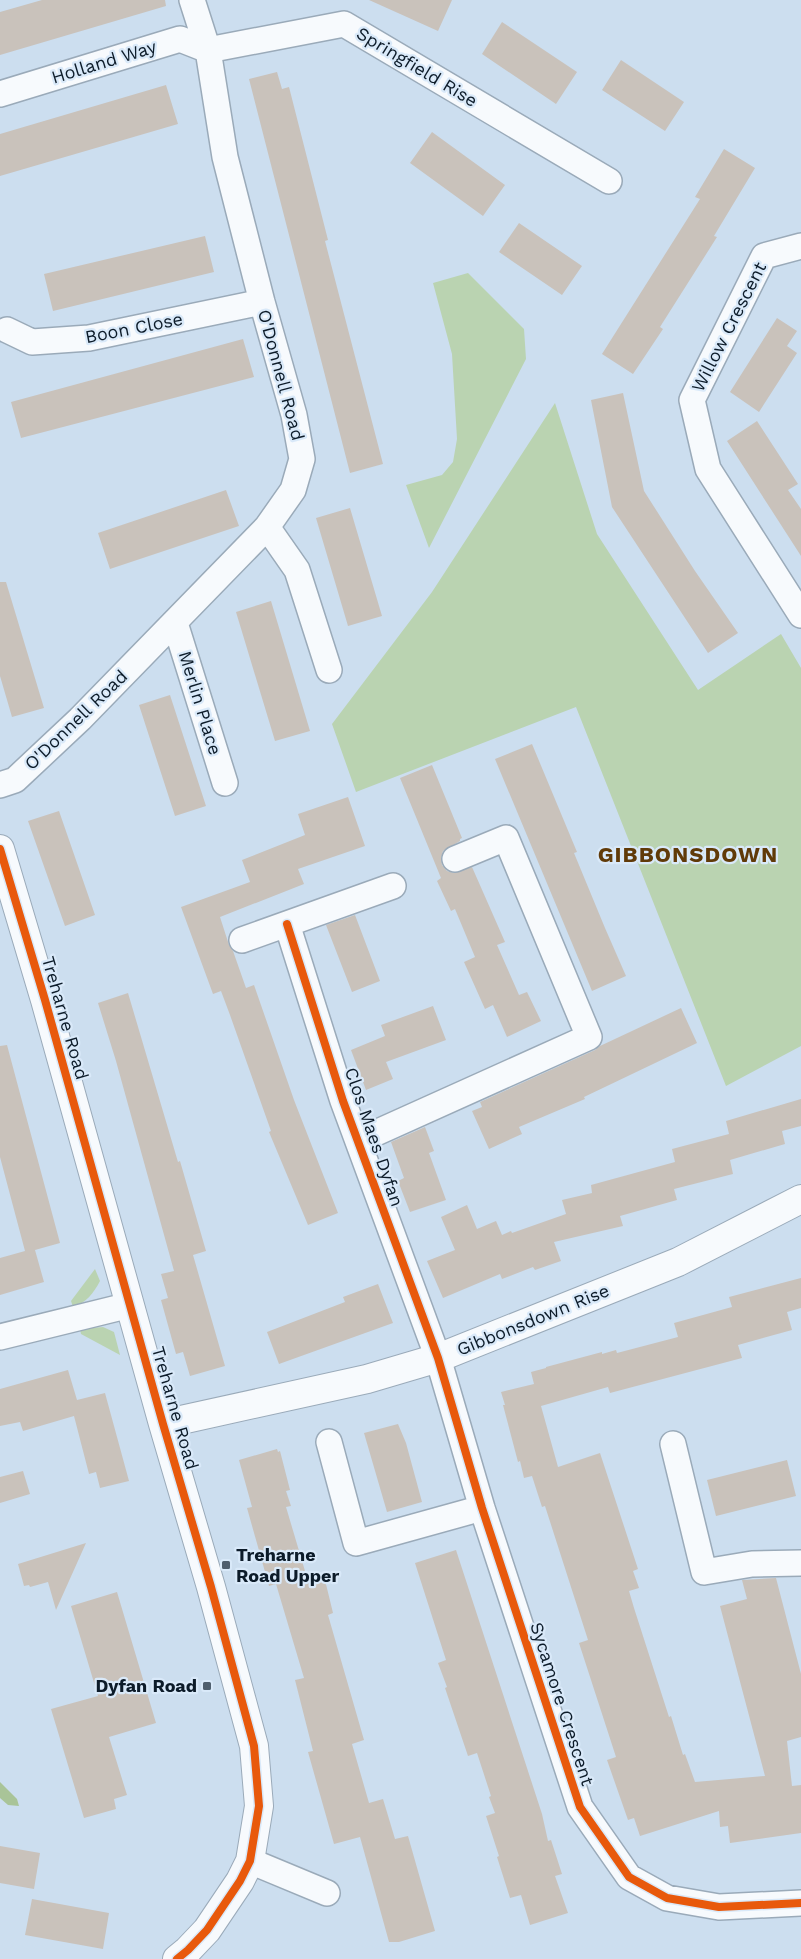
<svg xmlns="http://www.w3.org/2000/svg" width="801" height="1959" viewBox="0 0 801 1959" font-family="'Work Sans',sans-serif">
	<style>
		.green { fill: #bad3b1 }
		.forest { fill: #a9c498 }
		.building { fill: #c9c2bb }
		.lines { fill: none; stroke-linecap: round; stroke-linejoin: round }
		.minor-casing { stroke: #9aaab9; stroke-width: 28 }
		.tertiary-casing { stroke: #9aaab9; stroke-width: 30 }
		.minor { stroke: #f7fafd; stroke-width: 25 }
		.tertiary { stroke: #f7fafd; stroke-width: 28 }
		.cycleway-casing { stroke: #d9e9f9; stroke-width: 11 }
		.cycleway { stroke: #e8590c; stroke-width: 8 }
		.poi-dot { fill: #4f5f6e; stroke: #d9e9f9; stroke-width: 2 }
		.labels { text-anchor: middle; stroke-width: 4.5; stroke-linejoin: round; paint-order: stroke }
		.street-label { font-size: 18px; fill: #0c1b29; stroke: #d9e9f9 }
		.poi-label { font-size: 18px; font-weight: bold; fill: #0c1b29; stroke: #d9e9f9; text-anchor: start }
		.district-label { font-size: 22px; font-weight: bold; letter-spacing: 1px; fill: #603a08; stroke: #d9e9f9 }
	</style>
	<rect width="100%" height="100%" fill="#ccdeef"/>
	<path class="green" d="M 468,273 L 524,329 L 526,359 L 429,548 L 406,485 L 442,475 L 453,462 L 457,439 L 452,354 L 433,283 Z
		M 555,403 L 597,534 L 698,690 L 781,634 L 801,668 L 801,1046 L 726,1086 L 576,707 L 356,792 L 332,724 L 432,592 Z
		M 95,1269 L 100,1281 C 93,1294 87,1302 73,1307 L 71,1301 Z
		M 103,1327 L 114,1332 L 120,1355 L 81,1334 L 80,1329 Z"/>
	<path class="forest" d="M 0,1782 L 17,1799 L 19,1806 L 8,1805 L 0,1798 Z"/>
	<path class="building" d="M 42,0 L 165,0 L 166,6 L 0,55 L 0,12 Z
		M 369,0 L 452,0 L 438,31 Z
		M 502,22 L 577,72 L 556,104 L 482,54 Z
		M 621,60 L 684,102 L 665,131 L 602,90 Z
		M 277,72 L 282,89 L 289,87 L 328,240 L 325,241 L 383,464 L 350,473 L 249,79 Z
		M 166,85 L 178,124 L 0,176 L 0,134 Z
		M 432,132 L 505,185 L 483,216 L 410,163 Z
		M 724,149 L 755,168 L 714,236 L 717,237 L 660,327 L 663,329 L 633,374 L 602,354 L 700,199 L 695,197 Z
		M 519,223 L 582,266 L 562,295 L 499,252 Z
		M 205,236 L 214,272 L 53,311 L 44,274 Z
		M 777,318 L 797,331 L 787,346 L 797,353 L 759,412 L 730,392 Z
		M 243,339 L 254,377 L 21,438 L 11,402 Z
		M 623,393 L 644,491 L 695,571 L 738,633 L 708,653 L 612,507 L 591,400 Z
		M 757,421 L 798,484 L 788,490 L 801,509 L 801,556 L 727,441 Z
		M 226,490 L 239,526 L 110,569 L 98,533 Z
		M 350,508 L 382,616 L 348,626 L 316,518 Z
		M 0,582 L 6,582 L 44,708 L 12,717 L 0,676 Z
		M 271,601 L 310,731 L 275,741 L 236,612 Z
		M 170,695 L 206,806 L 175,816 L 139,705 Z
		M 532,744 L 577,852 L 574,853 L 605,928 L 626,976 L 592,991 L 495,759 Z
		M 432,765 L 462,838 L 460,839 L 460,841 L 443,851 L 441,858 L 442,865 L 447,871 L 454,873 L 472,867 L 505,942 L 497,945 L 519,995 L 527,992 L 541,1021 L 507,1037 L 493,1005 L 485,1009 L 464,962 L 475,957 L 455,909 L 451,911 L 437,881 L 441,878 L 400,778 Z
		M 348,797 L 365,846 L 298,869 L 304,884 L 220,917 L 229,945 L 233,951 L 246,988 L 254,985 L 294,1100 L 338,1213 L 308,1225 L 269,1132 L 271,1131 L 230,1015 L 221,991 L 213,994 L 181,907 L 250,882 L 242,860 L 305,835 L 298,814 Z
		M 59,811 L 95,915 L 65,926 L 28,821 Z
		M 355,915 L 380,981 L 352,992 L 326,925 Z
		M 128,993 L 178,1162 L 180,1161 L 206,1251 L 193,1255 L 225,1366 L 190,1376 L 183,1352 L 176,1354 L 161,1300 L 168,1298 L 161,1274 L 174,1271 L 116,1061 L 98,1003 Z
		M 433,1006 L 446,1040 L 386,1062 L 393,1079 L 366,1090 L 351,1050 L 385,1036 L 381,1025 Z
		M 681,1008 L 697,1043 L 584,1097 L 585,1099 L 519,1127 L 522,1134 L 489,1149 L 472,1111 L 482,1107 L 480,1102 L 595,1050 L 600,1046 Z
		M 7,1045 L 60,1243 L 35,1250 L 44,1282 L 0,1295 L 0,1258 L 25,1251 L 0,1157 L 0,1046 Z
		M 801,1099 L 801,1126 L 782,1131 L 785,1144 L 730,1160 L 733,1174 L 674,1189 L 677,1200 L 620,1216 L 623,1226 L 554,1242 L 561,1261 L 535,1270 L 533,1267 L 502,1279 L 500,1274 L 443,1298 L 427,1261 L 455,1250 L 441,1217 L 467,1205 L 477,1229 L 496,1221 L 502,1235 L 511,1231 L 512,1233 L 566,1214 L 562,1200 L 592,1193 L 591,1185 L 675,1162 L 672,1149 L 729,1134 L 726,1121 Z
		M 425,1127 L 434,1151 L 429,1153 L 446,1200 L 410,1212 L 398,1181 L 404,1178 L 391,1142 Z
		M 801,1278 L 801,1308 L 787,1312 L 792,1330 L 738,1345 L 742,1358 L 610,1393 L 608,1387 L 541,1406 L 558,1467 L 600,1453 L 638,1569 L 633,1571 L 639,1588 L 629,1591 L 634,1608 L 669,1717 L 671,1716 L 683,1755 L 685,1754 L 695,1782 L 765,1776 L 720,1606 L 747,1599 L 742,1580 L 776,1578 L 801,1674 L 801,1737 L 787,1741 L 792,1786 L 801,1785 L 801,1833 L 730,1843 L 728,1826 L 720,1827 L 719,1811 L 640,1836 L 634,1818 L 628,1820 L 607,1760 L 616,1757 L 579,1643 L 588,1640 L 545,1506 L 542,1507 L 532,1476 L 524,1478 L 520,1461 L 518,1462 L 503,1405 L 505,1405 L 501,1392 L 534,1384 L 531,1372 L 546,1368 L 546,1367 L 602,1352 L 602,1354 L 616,1350 L 617,1353 L 678,1337 L 674,1323 L 732,1307 L 729,1297 Z
		M 378,1284 L 393,1323 L 279,1364 L 267,1332 L 345,1302 L 343,1297 Z
		M 68,1370 L 77,1400 L 105,1393 L 129,1481 L 100,1488 L 96,1472 L 89,1474 L 74,1416 L 23,1431 L 20,1422 L 0,1426 L 0,1389 Z
		M 398,1424 L 406,1443 L 422,1502 L 387,1512 L 364,1433 Z
		M 277,1449 L 278,1452 L 280,1451 L 290,1490 L 286,1491 L 291,1506 L 286,1507 L 308,1581 L 315,1579 L 315,1582 L 325,1580 L 333,1613 L 328,1615 L 364,1740 L 352,1744 L 369,1803 L 383,1799 L 395,1839 L 408,1836 L 435,1931 L 399,1942 L 389,1942 L 360,1837 L 334,1844 L 308,1752 L 313,1751 L 295,1680 L 304,1678 L 276,1584 L 269,1586 L 247,1508 L 252,1507 L 239,1460 Z
		M 787,1460 L 796,1496 L 716,1516 L 707,1480 Z
		M 23,1471 L 30,1494 L 0,1503 L 0,1477 Z
		M 86,1543 L 56,1610 L 48,1582 L 30,1587 L 29,1585 L 24,1586 L 18,1564 Z
		M 456,1550 L 542,1814 L 548,1841 L 551,1840 L 562,1874 L 555,1876 L 568,1913 L 530,1925 L 521,1895 L 510,1898 L 497,1857 L 499,1856 L 486,1816 L 495,1813 L 489,1797 L 491,1796 L 477,1753 L 468,1756 L 445,1688 L 447,1687 L 438,1663 L 446,1660 L 415,1563 Z
		M 117,1592 L 156,1723 L 109,1737 L 127,1795 L 114,1799 L 116,1809 L 84,1818 L 51,1709 L 98,1696 L 71,1606 Z
		M 0,1846 L 40,1853 L 34,1889 L 0,1883 Z
		M 32,1899 L 109,1913 L 103,1949 L 25,1935 Z"/>
	<g class="lines">
		<g class="minor-casing">
			<path id="minor" d="M 0,94 L 180,39 L 208,50 L 344,24 L 609,181
				M 801,246 L 764,256 L 692,400 L 708,469 L 801,615
				M 7,330 L 32,342 L 89,338 L 262,302
				M 267,527 L 297,570 L 329,670
				M 175,623 L 225,783
				M 0,785 L 15,780 L 80,719 L 267,527 L 293,490 L 302,459 L 294,415 L 262,302 L 225,157 L 208,50 L 192,0
				M 287,924 L 343,1101 L 438,1358 L 482,1508 L 580,1807 L 629,1877 L 667,1898 L 719,1907 L 801,1903
				M 242,940 L 393,886
				M 358,1141 L 589,1037 L 506,838 L 455,859
				M 0,1337 L 130,1305
				M 329,1442 L 356,1543 L 482,1508
				M 673,1444 L 704,1572 L 752,1564 L 801,1563
				M 250,1861 L 327,1893"/>
		</g>
		<g class="tertiary-casing">
			<path id="tertiary" d="M 0,849 L 45,1000 L 163,1424 L 211,1587 L 254,1746 L 259,1806 L 250,1861 L 240,1881 L 207,1930 L 188,1950 L 177,1959
				M 163,1424 L 367,1379 L 438,1358 L 678,1262 L 801,1199"/>
		</g>
		<use href="#minor" class="minor"/>
		<use href="#tertiary" class="tertiary"/>
		<g class="cycleway-casing">
			<path id="cycleway" d="M 0,849 L 45,1000 L 163,1424 L 211,1587 L 254,1746 L 259,1806 L 250,1861 L 240,1881 L 207,1930 L 188,1950 L 177,1959
				M 287,924 L 343,1101 L 438,1358 L 482,1508 L 580,1807 L 629,1877 L 667,1898 L 719,1907 L 801,1903"/>
		</g>
		<use href="#cycleway" class="cycleway"/>
	</g>
	<g class="poi-dot">
		<rect x="221" y="1560" width="10" height="10" rx="2.5"/>
		<rect x="202" y="1681" width="10" height="10" rx="2.5"/>
	</g>
	<g class="labels">
		<g class="street-label">
			<text transform="translate(104 62) rotate(-17)" y="6">Holland Way</text>
			<text transform="translate(417 67) rotate(31)" y="6">Springfield Rise</text>
			<text transform="translate(729 327) rotate(-63)" y="6">Willow Crescent</text>
			<text transform="translate(134 328) rotate(-11)" y="6">Boon Close</text>
			<text transform="translate(281 375) rotate(75)" y="6">O'Donnell Road</text>
			<text transform="translate(200 703) rotate(73)" y="6">Merlin Place</text>
			<text transform="translate(76 720) rotate(-44)" y="6">O'Donnell Road</text>
			<text transform="translate(65 1018) rotate(74)" y="6">Treharne Road</text>
			<text transform="translate(374 1137) rotate(71)" y="6">Clos Maes Dyfan</text>
			<text transform="translate(533 1320) rotate(-22)" y="6">Gibbonsdown Rise</text>
			<text transform="translate(175 1408) rotate(74)" y="6">Treharne Road</text>
			<text transform="translate(562 1704) rotate(72)" y="6">Sycamore Crescent</text>
		</g>
		<g class="poi-label">
			<text x="236" y="1561">Treharne<tspan x="236" dy="21">Road Upper</tspan></text>
			<text x="197" y="1692" text-anchor="end">Dyfan Road</text>
		</g>
		<g class="district-label">
			<text x="688" y="862">GIBBONSDOWN</text>
		</g>
	</g>
</svg>
